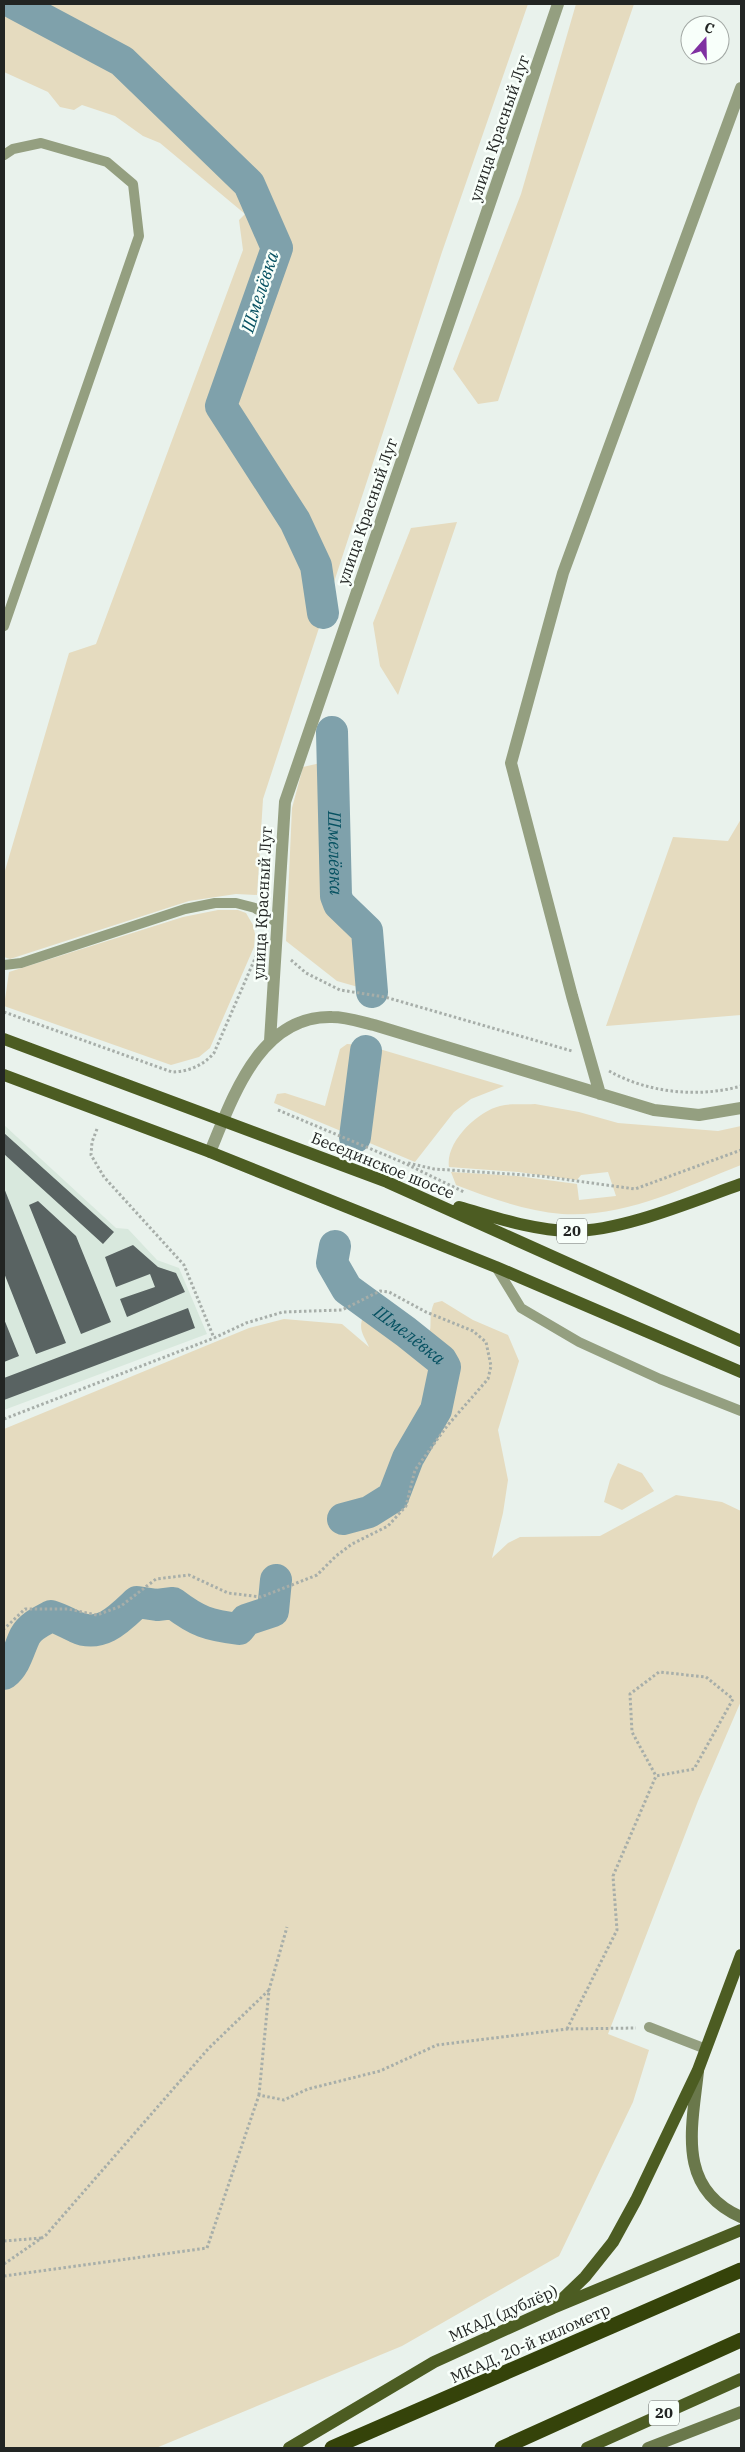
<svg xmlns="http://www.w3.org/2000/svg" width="745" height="2452" viewBox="0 0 745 2452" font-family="'IBM Plex Serif',serif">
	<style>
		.built { fill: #d8e8dd }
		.green { fill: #e5dbbf }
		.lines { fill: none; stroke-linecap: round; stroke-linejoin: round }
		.river { stroke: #7fa1ab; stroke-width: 32 }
		.building { fill: #596362 }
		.path { stroke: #a7aea9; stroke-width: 3; stroke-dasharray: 2.5 2.5; stroke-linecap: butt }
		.lane { stroke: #949f80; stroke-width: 10 }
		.street { stroke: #949f80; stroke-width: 12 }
		.secondary { stroke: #6a784b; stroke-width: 12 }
		.primary { stroke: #4c5c22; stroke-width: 12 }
		.highway { stroke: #35430a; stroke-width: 15 }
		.labels { text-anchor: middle; stroke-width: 5; stroke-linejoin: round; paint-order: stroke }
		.shield { fill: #f8fffa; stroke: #626664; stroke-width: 1 }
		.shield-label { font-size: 15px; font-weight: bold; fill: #222523 }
		.street-label { font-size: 16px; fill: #222523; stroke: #f8fffa }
		.water-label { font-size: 18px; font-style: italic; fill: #065161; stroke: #f8fffa }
	</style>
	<rect width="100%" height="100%" fill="#e9f2ec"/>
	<path class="built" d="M 4,1125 L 116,1228 L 128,1229 L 157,1260 L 179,1268 L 207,1334 L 4,1410 Z"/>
	<path class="green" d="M 4,4 L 528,4 L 442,252 L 263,799 L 257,895 L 236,894 L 189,901 L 10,959 L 4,957 L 4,874 L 69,653 L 96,644 L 243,250 L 239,220 L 245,214 L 160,143 L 143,136 L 115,116 L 82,105 L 74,110 L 60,107 L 48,92 L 4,72 Z
		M 576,4 L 634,4 L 498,401 L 478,404 L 453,369 L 521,194 Z
		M 457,522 L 398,695 L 380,666 L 373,623 L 411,528 Z
		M 329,761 L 332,903 L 359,928 L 358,987 L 337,981 L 286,941 L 292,808 L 303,767 Z
		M 741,819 L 741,1015 L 606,1026 L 673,837 L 728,841 Z
		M 218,910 L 238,910 L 246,913 L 253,925 L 255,934 L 254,947 L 210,1048 L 199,1057 L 171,1065 L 4,1006 L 9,972 L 183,917 Z
		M 347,1044 L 366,1045 L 504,1086 L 471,1099 L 454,1112 L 415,1162 L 274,1103 L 277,1094 L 285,1093 L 325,1106 L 340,1049 Z
		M 535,1104 L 579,1112 L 618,1123 L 718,1131 L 741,1126 L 741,1165 C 685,1187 625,1218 562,1214 C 526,1211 490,1198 456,1185 L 451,1172 L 517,1176 L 577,1184 L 579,1200 L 616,1196 L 608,1172 L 581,1175 L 577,1180 L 518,1172 L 449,1167 C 445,1142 478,1111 500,1106 C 511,1103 524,1105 535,1104 Z
		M 442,1301 L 473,1320 L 508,1335 L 519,1361 L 498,1430 L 508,1480 L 503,1513 L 492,1558 L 508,1543 L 520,1537 L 600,1536 L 676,1495 L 722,1502 L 741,1511 L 741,1701 L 698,1801 L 608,2034 L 649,2050 L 633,2102 L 559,2256 L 402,2346 L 156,2448 L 4,2448 L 4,1429 L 249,1328 L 284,1319 L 342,1324 L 369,1347 C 364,1335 357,1329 364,1315 L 369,1315 L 414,1346 C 440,1334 425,1324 434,1303 Z
		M 618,1463 L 642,1473 L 654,1491 L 622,1510 L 604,1502 L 610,1480 Z"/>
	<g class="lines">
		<g class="river">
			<path d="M 15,4 L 122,61 L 249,184 L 277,248 L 221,406 L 295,521 L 316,566 L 323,613"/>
			<path id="s1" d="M 332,732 L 336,896 L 339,904 L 367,931 L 372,992"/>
			<path d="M 355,1137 L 366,1051"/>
			<path id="s2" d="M 335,1246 L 332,1263 L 347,1289 L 406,1332 L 441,1360 L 445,1367 L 436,1410 L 408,1458 L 393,1497 L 369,1512 L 343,1519"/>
			<path d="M 4,1674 C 16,1665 19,1648 25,1636 C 30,1626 42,1621 51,1616 C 61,1619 67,1623 76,1627 C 101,1639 120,1618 137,1602 L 157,1605 L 173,1603 C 198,1622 208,1625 239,1629 L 246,1620 L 273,1611 L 276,1580"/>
		</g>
	</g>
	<path class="building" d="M 4,1133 L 114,1232 L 103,1244 L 4,1154 Z
		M 4,1188 L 66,1343 L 36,1354 L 4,1273 Z
		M 38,1201 L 76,1236 L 111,1322 L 81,1334 L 29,1205 Z
		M 133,1245 L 158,1267 L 176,1273 L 185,1292 L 127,1317 L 120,1299 L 155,1287 L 150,1274 L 116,1287 L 105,1257 Z
		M 188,1308 L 195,1328 L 4,1400 L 4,1378 Z
		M 4,1319 L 19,1356 L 4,1362 Z"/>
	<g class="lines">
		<path class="path" d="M 291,960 L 306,973 L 340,990 L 385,997 L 572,1051
			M 4,1012 L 172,1072 C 188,1072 204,1065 214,1053 L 260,947
			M 609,1071 C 648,1093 699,1098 741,1086
			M 278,1110 L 402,1162 L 464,1192
			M 97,1129 L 92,1142 L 91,1155 L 104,1177 L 184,1265 L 214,1338
			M 408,1163 L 434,1169 L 541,1176 L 635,1189 L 741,1150
			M 4,1419 L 214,1338 L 246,1323 L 283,1312 L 342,1310 L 380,1291 L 389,1292 L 426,1312 L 473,1331 L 486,1342 L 491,1366 L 488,1379 L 447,1426 L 415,1470 L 406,1506 L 388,1526 L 352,1544 L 336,1556 L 317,1575 L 261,1597 L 228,1593 L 189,1575 L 156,1579 L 121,1606 L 97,1615 L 68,1609 L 25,1609 L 4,1629
			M 567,2029 L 617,1930 L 613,1876 L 656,1776 L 694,1769 L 733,1699 L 706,1677 L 659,1672 L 630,1694 L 632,1732 L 656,1776
			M 259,2095 L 269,1990 L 287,1927
			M 4,2241 L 41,2238
			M 4,2264 L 46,2235 L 208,2049 L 269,1990
			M 4,2276 L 207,2248 L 259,2095 L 284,2100 L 308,2089 L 380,2071 L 437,2045 L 567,2029 L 636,2028"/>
		<path class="lane" d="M 4,155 L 13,149 L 41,143 L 107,162 L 133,184 L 139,236 L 4,626
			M 4,965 L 21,963 L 185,909 L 215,903 L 236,903 L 255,908 L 276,922
			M 496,1267 L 521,1308 L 579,1342 L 660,1379 L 741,1411
			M 649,2027 L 706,2049"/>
		<path class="street" d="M 270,1041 L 285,802 L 558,4
			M 600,1094 L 572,996 L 511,763 L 563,573 L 741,88
			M 210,1152 C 233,1097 260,1015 332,1017 C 346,1017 361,1022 374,1025 L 654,1110 L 699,1115 L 741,1108"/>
		<path class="secondary" d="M 698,2071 C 692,2128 676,2188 741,2217
			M 648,2448 L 741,2412"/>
		<path class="primary" d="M 4,1039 L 387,1182 L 741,1341
			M 4,1075 L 210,1152 L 496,1267 L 741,1372
			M 459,1207 C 495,1217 531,1230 570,1231 C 620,1232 693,1201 741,1184
			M 558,2303 L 585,2277 L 613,2242 L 636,2200 L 698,2070 L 741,1955
			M 289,2448 L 434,2362 L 553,2308 L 741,2230
			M 587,2448 L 741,2379"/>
		<path class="highway" d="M 332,2448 L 741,2270
			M 502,2448 L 741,2340"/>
	</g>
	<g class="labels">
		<g class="shield">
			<rect x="557" y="1218.5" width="30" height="25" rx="4"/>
			<rect x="649" y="2400.5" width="30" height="25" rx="4"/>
		</g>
		<g class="shield-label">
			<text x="572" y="1236">20</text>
			<text x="664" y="2418">20</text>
		</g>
		<g class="street-label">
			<text transform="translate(499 128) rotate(-71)" y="6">улица Красный Луг</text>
			<text transform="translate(367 511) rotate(-71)" y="6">улица Красный Луг</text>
			<text transform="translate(262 903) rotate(-87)" y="6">улица Красный Луг</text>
			<text transform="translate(383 1165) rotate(22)" y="6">Бесединское шоссе</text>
			<text transform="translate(503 2313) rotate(-24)" y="6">МКАД (дублёр)</text>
			<text transform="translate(530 2343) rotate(-24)" y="6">МКАД, 20-й километр</text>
		</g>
		<g class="water-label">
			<text transform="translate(260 292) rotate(-72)" y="6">Шмелёвка</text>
			<text dy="6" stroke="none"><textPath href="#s1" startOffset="121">Шмелёвка</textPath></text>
			<text dy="6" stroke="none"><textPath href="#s2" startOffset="125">Шмелёвка</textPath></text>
		</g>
	</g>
	<rect width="745" height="2452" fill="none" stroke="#222523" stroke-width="10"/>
	<g transform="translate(705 40) rotate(20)"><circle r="24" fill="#f8fffa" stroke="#a2a8a4"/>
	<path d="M0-4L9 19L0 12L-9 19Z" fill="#7f30a1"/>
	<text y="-8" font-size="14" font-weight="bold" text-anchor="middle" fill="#222523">С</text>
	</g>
</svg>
